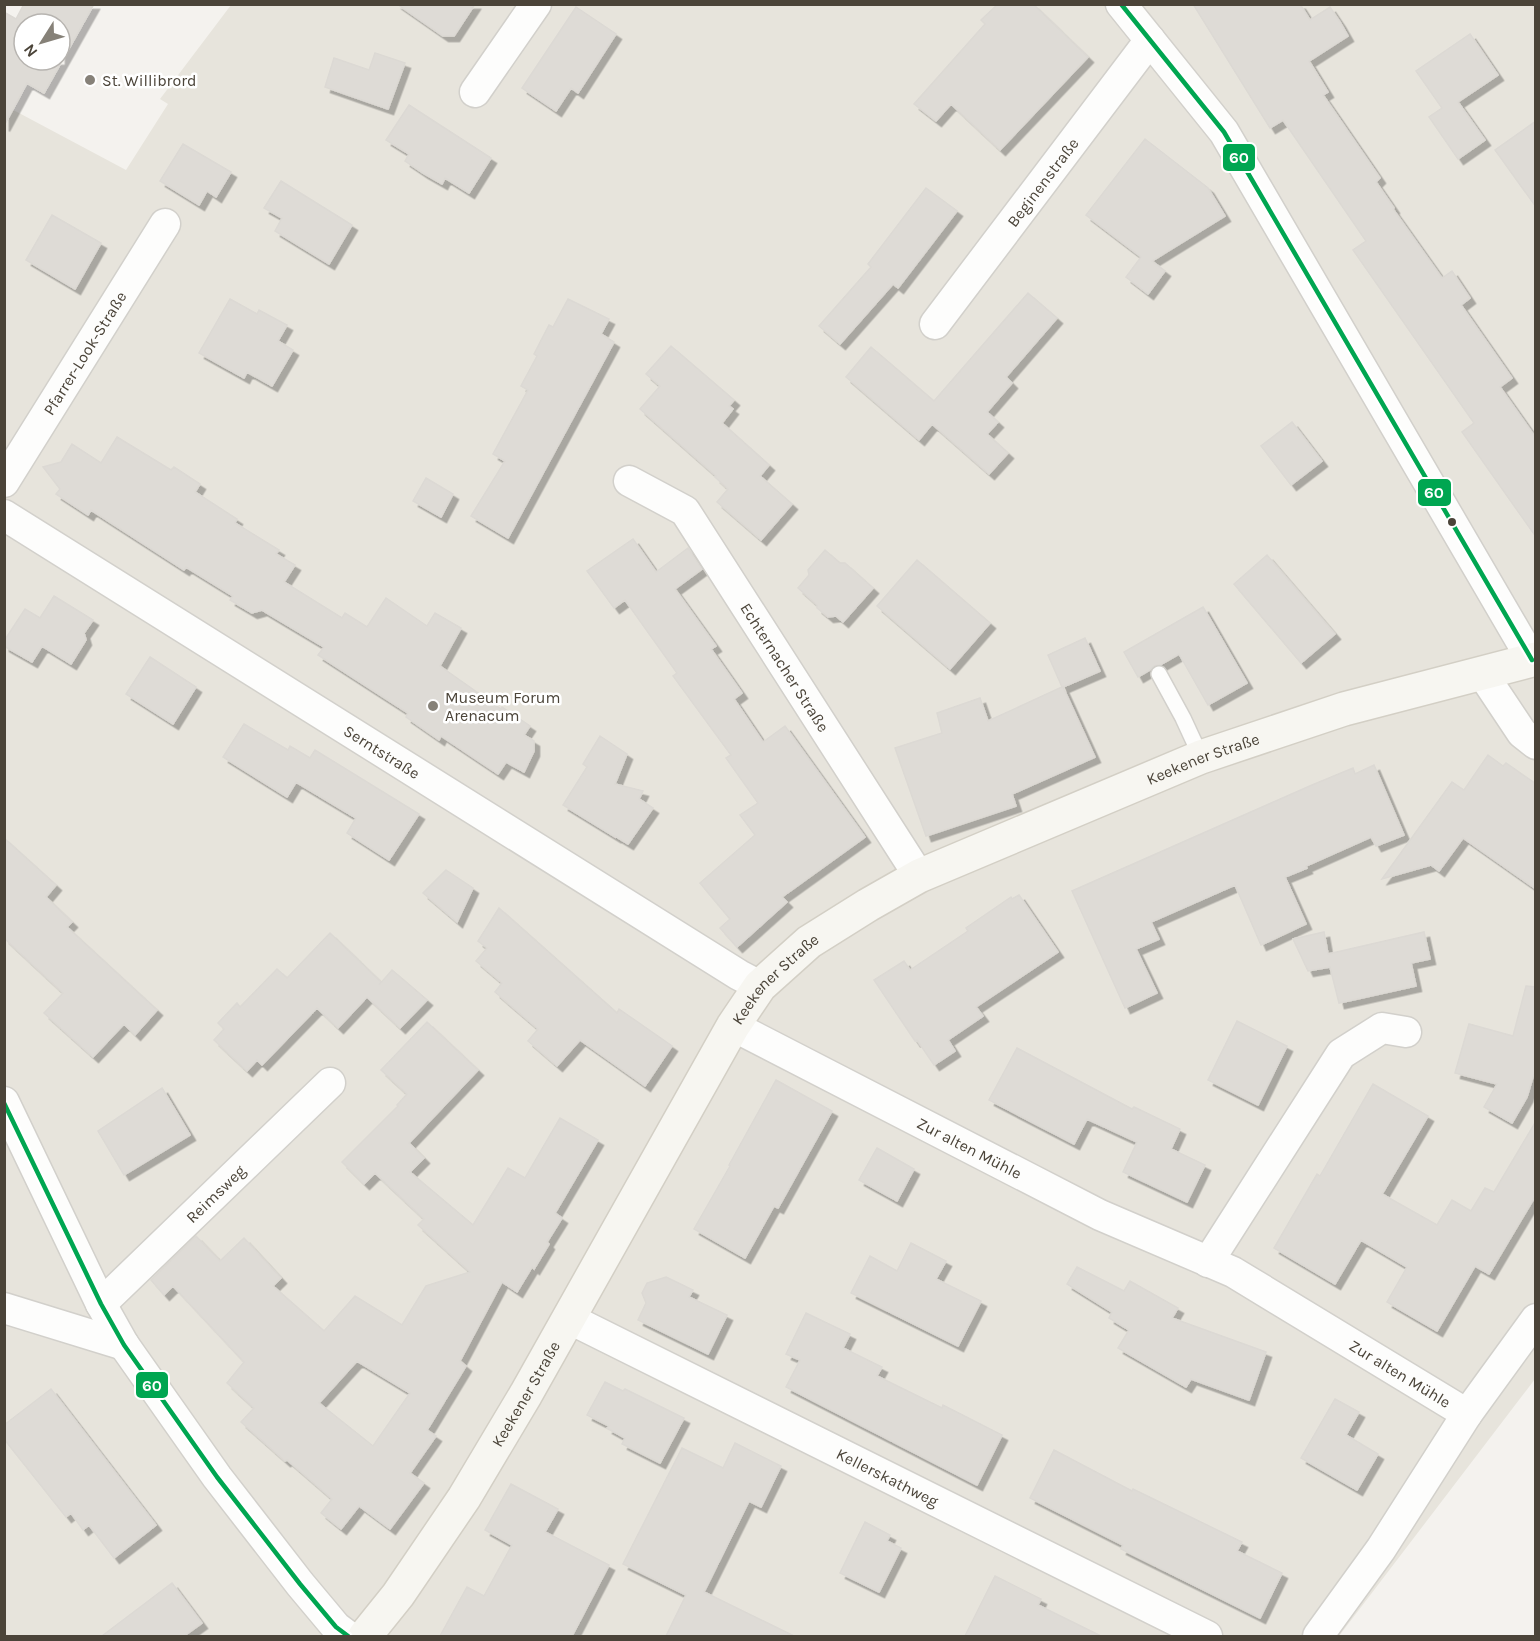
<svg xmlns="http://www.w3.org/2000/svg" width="1540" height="1641" viewBox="0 0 1540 1641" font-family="Karla,sans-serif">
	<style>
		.residential { fill: #e7e4dc }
		.building { fill: #dedbd6; stroke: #dcd9d4; stroke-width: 1.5; fill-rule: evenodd; filter: url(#shadow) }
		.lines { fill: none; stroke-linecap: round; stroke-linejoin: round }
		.service-casing { stroke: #d2d0cb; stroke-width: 18 }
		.minor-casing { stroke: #d2d0cb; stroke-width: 33 }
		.secondary-casing { stroke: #d3cfc5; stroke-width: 36 }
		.service { stroke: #fdfdfc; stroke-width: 15 }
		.minor { stroke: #fdfdfc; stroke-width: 30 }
		.secondary { stroke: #f7f6f1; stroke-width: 33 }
		.bus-1-casing { stroke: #fff; stroke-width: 9 }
		.bus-1 { stroke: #00a651; stroke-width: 4.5 }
		.poi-dot { fill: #868178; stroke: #fff; stroke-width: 2 }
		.bus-dot { fill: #4b4439; stroke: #fff; stroke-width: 2 }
		.labels { text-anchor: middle; stroke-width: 5; stroke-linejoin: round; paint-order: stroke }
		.poi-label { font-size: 16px; fill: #4b4439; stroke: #fff; text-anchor: start }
		.street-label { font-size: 16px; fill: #4b4439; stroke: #fff }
		.line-badge { stroke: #fff; stroke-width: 2 }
		.badge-label { font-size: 16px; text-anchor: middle; font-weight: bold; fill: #fff }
	</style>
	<defs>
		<filter id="shadow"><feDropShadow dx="5.5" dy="5.5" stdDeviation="0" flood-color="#0004"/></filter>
	</defs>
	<rect width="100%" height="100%" fill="#f4f2ee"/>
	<path class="residential" d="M 231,5 L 1535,5 L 1535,1379 L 1339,1636 L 5,1636 L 4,105 L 126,170 L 168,104 L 160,99 Z"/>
	<path class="building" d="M 24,4 L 94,4 L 44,93 L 27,83 L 4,126 L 4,12 L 16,19 ZM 24,24 L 60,24 L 60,60 L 24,60 Z
		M 397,4 L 475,4 L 454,36 L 443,36 Z
		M 998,4 L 1033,4 L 1088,57 L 1000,150 L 951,104 L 936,121 L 914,104 L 985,24 L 981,20 Z
		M 1193,4 L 1300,4 L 1310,20 L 1330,7 L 1340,22 L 1348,36 L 1309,61 L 1328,92 L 1323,95 L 1380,178 L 1376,182 L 1394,208 L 1393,209 L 1442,278 L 1452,271 L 1470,298 L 1461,305 L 1512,378 L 1500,387 L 1536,438 L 1536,537 L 1462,432 L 1474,423 L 1353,250 L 1366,241 L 1283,120 L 1270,128 Z
		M 576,7 L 616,34 L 578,93 L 571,88 L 556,111 L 522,88 Z
		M 1470,34 L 1498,75 L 1458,102 L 1485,140 L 1458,159 L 1429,117 L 1442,108 L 1416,71 Z
		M 375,53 L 405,63 L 388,109 L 325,87 L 334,58 L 369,70 Z
		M 409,105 L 491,158 L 469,193 L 445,178 L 442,184 L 423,173 L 405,161 L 409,154 L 386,140 Z
		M 1536,121 L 1536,207 L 1495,150 Z
		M 1145,139 L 1208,188 L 1225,216 L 1152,261 L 1165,271 L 1148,294 L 1126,277 L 1141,257 L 1086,215 Z
		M 183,144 L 231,172 L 216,197 L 207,191 L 199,205 L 160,181 Z
		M 281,181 L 352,225 L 329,264 L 275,231 L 282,218 L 264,208 Z
		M 926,188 L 957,211 L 898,288 L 893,284 L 840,344 L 819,326 L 871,267 L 868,264 Z
		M 52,215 L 101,243 L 75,289 L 26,260 Z
		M 1028,293 L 1057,318 L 1006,377 L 1012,383 L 987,412 L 998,422 L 987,434 L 1008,453 L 989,474 L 932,424 L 919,440 L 846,377 L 871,347 L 934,401 Z
		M 230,299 L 257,314 L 259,310 L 287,325 L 278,341 L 293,350 L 272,386 L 247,372 L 244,378 L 199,353 Z
		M 568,299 L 609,319 L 601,334 L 614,342 L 508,538 L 471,516 L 505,461 L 493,454 L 528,390 L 521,386 L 537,356 L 534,354 L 549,325 L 553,327 Z
		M 671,346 L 734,400 L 729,406 L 733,409 L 722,423 L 769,465 L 760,476 L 792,504 L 761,540 L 717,502 L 728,489 L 715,477 L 716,476 L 640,409 L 660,386 L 646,374 Z
		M 1292,422 L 1322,461 L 1291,485 L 1261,446 Z
		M 117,437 L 171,470 L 174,467 L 200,484 L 195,492 L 237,519 L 235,523 L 279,550 L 276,554 L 295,565 L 284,582 L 342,618 L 345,613 L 367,627 L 386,598 L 427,626 L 435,613 L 461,628 L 440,666 L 501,709 L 502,707 L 530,726 L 524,735 L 534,741 L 534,751 L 524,772 L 506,762 L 498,774 L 441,736 L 439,740 L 406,717 L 408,713 L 318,655 L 324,647 L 262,610 L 252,613 L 230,600 L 233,596 L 186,567 L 184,570 L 91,510 L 88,515 L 56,494 L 60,489 L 43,467 L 61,462 L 72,444 L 101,463 Z
		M 426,478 L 453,494 L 441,517 L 413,501 Z
		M 633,539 L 656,572 L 688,548 L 702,569 L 675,589 L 716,646 L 711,649 L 742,693 L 734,699 L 763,742 L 785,726 L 865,837 L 782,897 L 787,902 L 737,947 L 720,928 L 730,919 L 700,883 L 755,835 L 740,815 L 758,803 L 726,758 L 731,755 L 673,676 L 677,673 L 625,600 L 614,608 L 587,571 Z
		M 825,550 L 840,563 L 845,563 L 873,588 L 843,622 L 836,616 L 828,617 L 817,608 L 817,605 L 798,588 L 809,575 L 808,570 Z
		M 1267,555 L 1335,634 L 1301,663 L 1234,584 Z
		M 917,560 L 990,623 L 950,669 L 877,606 Z
		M 54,596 L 93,620 L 84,633 L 86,640 L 71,664 L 42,646 L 32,662 L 4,646 L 4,641 L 25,609 L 40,618 Z
		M 1203,607 L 1247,683 L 1208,705 L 1179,654 L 1160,665 L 1154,666 L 1150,670 L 1138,677 L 1124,652 Z
		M 1085,638 L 1100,671 L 1063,687 L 1095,757 L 1012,794 L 1016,806 L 926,836 L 895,748 L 942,733 L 937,713 L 980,698 L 988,721 L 1062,687 L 1048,655 Z
		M 150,657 L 196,687 L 173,724 L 126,694 Z
		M 244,724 L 288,750 L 290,746 L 310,758 L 315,750 L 419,814 L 389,860 L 347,833 L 356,818 L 296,782 L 287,797 L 223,757 Z
		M 600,736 L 627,754 L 615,784 L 643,791 L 639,799 L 653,808 L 628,844 L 615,836 L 615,837 L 563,805 L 587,767 L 583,764 Z
		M 1488,755 L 1503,766 L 1506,763 L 1536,784 L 1536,889 L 1463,838 L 1439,871 L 1431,865 L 1382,879 L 1452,782 L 1464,790 Z
		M 1374,765 L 1404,835 L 1376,846 L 1371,837 L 1306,866 L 1307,868 L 1285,877 L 1306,924 L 1261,945 L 1235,885 L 1151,922 L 1159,939 L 1136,949 L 1157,993 L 1125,1008 L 1072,891 L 1312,785 L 1353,768 L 1355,774 Z
		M 4,838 L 56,885 L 46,897 L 72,922 L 67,927 L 157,1010 L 135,1035 L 124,1024 L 93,1057 L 44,1013 L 63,993 L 4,938 Z
		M 446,870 L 473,888 L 457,922 L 423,893 Z
		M 1019,895 L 1058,952 L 976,1007 L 983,1016 L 948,1040 L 955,1051 L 934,1065 L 917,1040 L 915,1041 L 874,980 L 904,961 L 910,970 L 968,931 L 966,928 L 1011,897 L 1012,899 Z
		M 499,908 L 617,1013 L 619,1009 L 672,1046 L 645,1086 L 580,1040 L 557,1066 L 528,1041 L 538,1029 L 495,992 L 502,983 L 476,961 L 487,948 L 478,941 Z
		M 1324,932 L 1328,954 L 1424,932 L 1430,959 L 1411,963 L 1416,986 L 1339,1003 L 1330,967 L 1308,971 L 1293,939 Z
		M 330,933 L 381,982 L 379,985 L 392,970 L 427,1000 L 400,1028 L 367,997 L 338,1028 L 317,1008 L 262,1065 L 257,1060 L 247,1071 L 214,1040 L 224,1029 L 218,1023 L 237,1003 L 240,1007 L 277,969 L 287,978 Z
		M 1526,986 L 1536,987 L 1536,1067 L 1527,1097 L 1512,1123 L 1484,1107 L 1497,1084 L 1455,1073 L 1469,1024 L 1513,1036 Z
		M 1237,1021 L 1287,1046 L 1258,1105 L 1208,1080 Z
		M 427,1022 L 478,1070 L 409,1143 L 424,1158 L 410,1172 L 473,1225 L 508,1168 L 525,1178 L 560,1118 L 598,1140 L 555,1213 L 562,1218 L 547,1242 L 549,1244 L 534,1269 L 532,1267 L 517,1292 L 502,1282 L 460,1361 L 466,1366 L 427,1430 L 436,1436 L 410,1473 L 424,1483 L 390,1529 L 359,1506 L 341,1529 L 321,1513 L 332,1499 L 287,1460 L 285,1461 L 241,1422 L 254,1408 L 227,1383 L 244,1362 L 173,1286 L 164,1295 L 151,1280 L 196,1236 L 220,1261 L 244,1238 L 281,1278 L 273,1286 L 324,1331 L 355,1296 L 402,1325 L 426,1286 L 470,1272 L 418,1225 L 424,1219 L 375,1173 L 364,1184 L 342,1162 L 398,1106 L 397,1105 L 407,1094 L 381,1070 ZM 357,1361 L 410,1393 L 373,1446 L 319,1403 Z
		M 1017,1048 L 1132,1109 L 1134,1107 L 1180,1129 L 1171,1149 L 1205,1165 L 1187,1202 L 1123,1172 L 1137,1142 L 1087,1119 L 1074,1144 L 989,1100 Z
		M 776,1080 L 832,1111 L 778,1208 L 774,1206 L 745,1258 L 694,1229 L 730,1166 L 729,1165 Z
		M 1373,1084 L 1428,1116 L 1382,1194 L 1437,1225 L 1452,1200 L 1471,1211 L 1485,1188 L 1494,1192 L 1536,1121 L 1536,1195 L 1489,1274 L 1475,1266 L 1437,1331 L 1387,1302 L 1407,1267 L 1361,1240 L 1335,1284 L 1274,1248 L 1317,1174 L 1320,1176 Z
		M 162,1088 L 190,1135 L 124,1175 L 98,1131 Z
		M 877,1148 L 914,1169 L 897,1201 L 859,1180 Z
		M 911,1243 L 946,1261 L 936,1279 L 981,1301 L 958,1346 L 851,1293 L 870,1256 L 897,1271 Z
		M 1077,1267 L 1124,1291 L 1130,1281 L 1178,1308 L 1172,1318 L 1266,1352 L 1249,1400 L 1191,1379 L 1186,1387 L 1118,1348 L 1129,1330 L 1109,1318 L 1112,1312 L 1067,1284 Z
		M 666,1277 L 693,1290 L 689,1297 L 727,1315 L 708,1354 L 638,1320 L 646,1303 L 642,1293 L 647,1283 Z
		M 806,1313 L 850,1334 L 843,1348 L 882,1367 L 877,1376 L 942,1408 L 943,1405 L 1002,1435 L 977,1485 L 786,1387 L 800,1360 L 786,1354 Z
		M 605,1382 L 623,1391 L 625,1389 L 684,1418 L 660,1463 L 622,1444 L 625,1438 L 607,1428 L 609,1426 L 587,1415 Z
		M 51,1389 L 156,1525 L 114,1558 L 89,1525 L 83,1530 L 71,1513 L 66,1517 L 4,1439 L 4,1425 Z
		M 1335,1399 L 1359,1412 L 1346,1435 L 1378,1454 L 1357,1490 L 1301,1458 Z
		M 735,1443 L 781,1466 L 761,1507 L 749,1501 L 704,1592 L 794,1636 L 666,1636 L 686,1595 L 623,1564 L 682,1448 L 723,1468 Z
		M 1054,1450 L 1132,1491 L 1133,1489 L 1242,1542 L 1237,1551 L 1282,1573 L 1260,1618 L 1121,1549 L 1123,1545 L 1030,1498 Z
		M 511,1484 L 558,1509 L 545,1532 L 609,1565 L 572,1636 L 440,1636 L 467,1587 L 484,1596 L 512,1545 L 485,1530 Z
		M 865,1522 L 890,1535 L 887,1541 L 901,1548 L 879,1592 L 840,1573 Z
		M 995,1576 L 1041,1599 L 1038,1605 L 1101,1636 L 965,1636 Z
		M 172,1583 L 202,1623 L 184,1636 L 102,1636 Z"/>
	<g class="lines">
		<g class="service-casing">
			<path id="service" d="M 1159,674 L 1183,718 L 1201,757"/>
		</g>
		<g class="minor-casing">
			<g id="minor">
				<path d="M 1121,4 L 1224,132 L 1532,660"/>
				<path d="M 475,92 L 536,4"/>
				<path id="s1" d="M 935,324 L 1150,40"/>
				<path id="s2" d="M 629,481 L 685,511 L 919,876"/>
				<path id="s3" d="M 4,482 L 165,224"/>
				<path id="s4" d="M 4,515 L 739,975 L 760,986"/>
				<path d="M 1482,673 L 1522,733 L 1536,744"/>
				<path id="s5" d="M 733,1026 L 1100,1215 L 1233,1272 L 1467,1414 L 1381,1549 L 1318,1636"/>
				<path d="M 4,1102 L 101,1304 L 124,1345 L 217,1477 L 300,1584 L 336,1627 L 348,1636"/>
				<path d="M 1208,1262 L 1341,1054 L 1382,1028 L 1406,1032"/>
				<path id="s6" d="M 101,1304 L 330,1083"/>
				<path d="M 4,1308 L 124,1345"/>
				<path id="s7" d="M 568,1318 L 1207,1636"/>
				<path d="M 1467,1414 L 1536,1319"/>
			</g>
		</g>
		<g class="secondary-casing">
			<g id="secondary">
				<path id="s8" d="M 365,1636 L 398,1595 L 464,1498 L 526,1394 L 733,1026 L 760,986 L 809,942 L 868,905 L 919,876 L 1201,757 L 1344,709 L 1536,659"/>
			</g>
		</g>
		<use href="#service" class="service"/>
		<use href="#minor" class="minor"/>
		<use href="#secondary" class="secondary"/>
		<g class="bus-1-casing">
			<path id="bus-1" d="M 1121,4 L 1224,132 L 1532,660
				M 4,1103 L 101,1304 L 124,1345 L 217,1477 L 300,1584 L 336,1627 L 348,1636"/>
		</g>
		<use href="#bus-1" class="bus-1"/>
	</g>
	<g class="poi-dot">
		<circle cx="90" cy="80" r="6"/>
		<circle cx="433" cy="706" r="6"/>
	</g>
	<circle class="bus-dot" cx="1452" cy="522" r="5"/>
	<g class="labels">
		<g class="poi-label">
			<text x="102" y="86">St. Willibrord</text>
			<text x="445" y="703">Museum Forum<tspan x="445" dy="18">Arenacum</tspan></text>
		</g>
		<g class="street-label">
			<text dy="6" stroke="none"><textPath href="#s1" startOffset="178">Beginenstraße</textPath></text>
			<text dy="6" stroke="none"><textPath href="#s3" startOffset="152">Pfarrer-Look-Straße</textPath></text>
			<text dy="6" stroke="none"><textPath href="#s2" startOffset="249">Echternacher Straße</textPath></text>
			<text dy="6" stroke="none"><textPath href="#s4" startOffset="446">Serntstraße</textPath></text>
			<text dy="6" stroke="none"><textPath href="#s8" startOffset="1263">Keekener Straße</textPath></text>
			<text dy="6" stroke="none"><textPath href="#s8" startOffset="777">Keekener Straße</textPath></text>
			<text dy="6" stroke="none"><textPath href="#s5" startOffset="266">Zur alten Mühle</textPath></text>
			<text dy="6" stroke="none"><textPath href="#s6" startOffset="159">Reimsweg</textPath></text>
			<text dy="6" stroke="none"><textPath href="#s5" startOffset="753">Zur alten Mühle</textPath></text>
			<text dy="6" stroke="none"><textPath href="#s8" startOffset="291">Keekener Straße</textPath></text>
			<text dy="6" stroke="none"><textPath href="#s7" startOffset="357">Kellerskathweg</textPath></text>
		</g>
	</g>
	<g class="line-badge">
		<rect x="1222" y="143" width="34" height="29" rx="6" fill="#00a651"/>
		<rect x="1417" y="478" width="35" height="29" rx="6" fill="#00a651"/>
		<rect x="135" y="1371" width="34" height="28" rx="6" fill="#00a651"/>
	</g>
	<g class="badge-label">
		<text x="1239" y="163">60</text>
		<text x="1434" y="498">60</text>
		<text x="152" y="1391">60</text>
	</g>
	<rect width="1540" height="1641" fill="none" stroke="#4b4439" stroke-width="12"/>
	<g transform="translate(42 42) rotate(233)"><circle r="28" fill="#ffffff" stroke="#b7b4b0" stroke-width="1.5"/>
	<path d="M0-4.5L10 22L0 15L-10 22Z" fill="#868178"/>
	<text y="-9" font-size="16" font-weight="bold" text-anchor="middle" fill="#4b4439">N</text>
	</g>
</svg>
